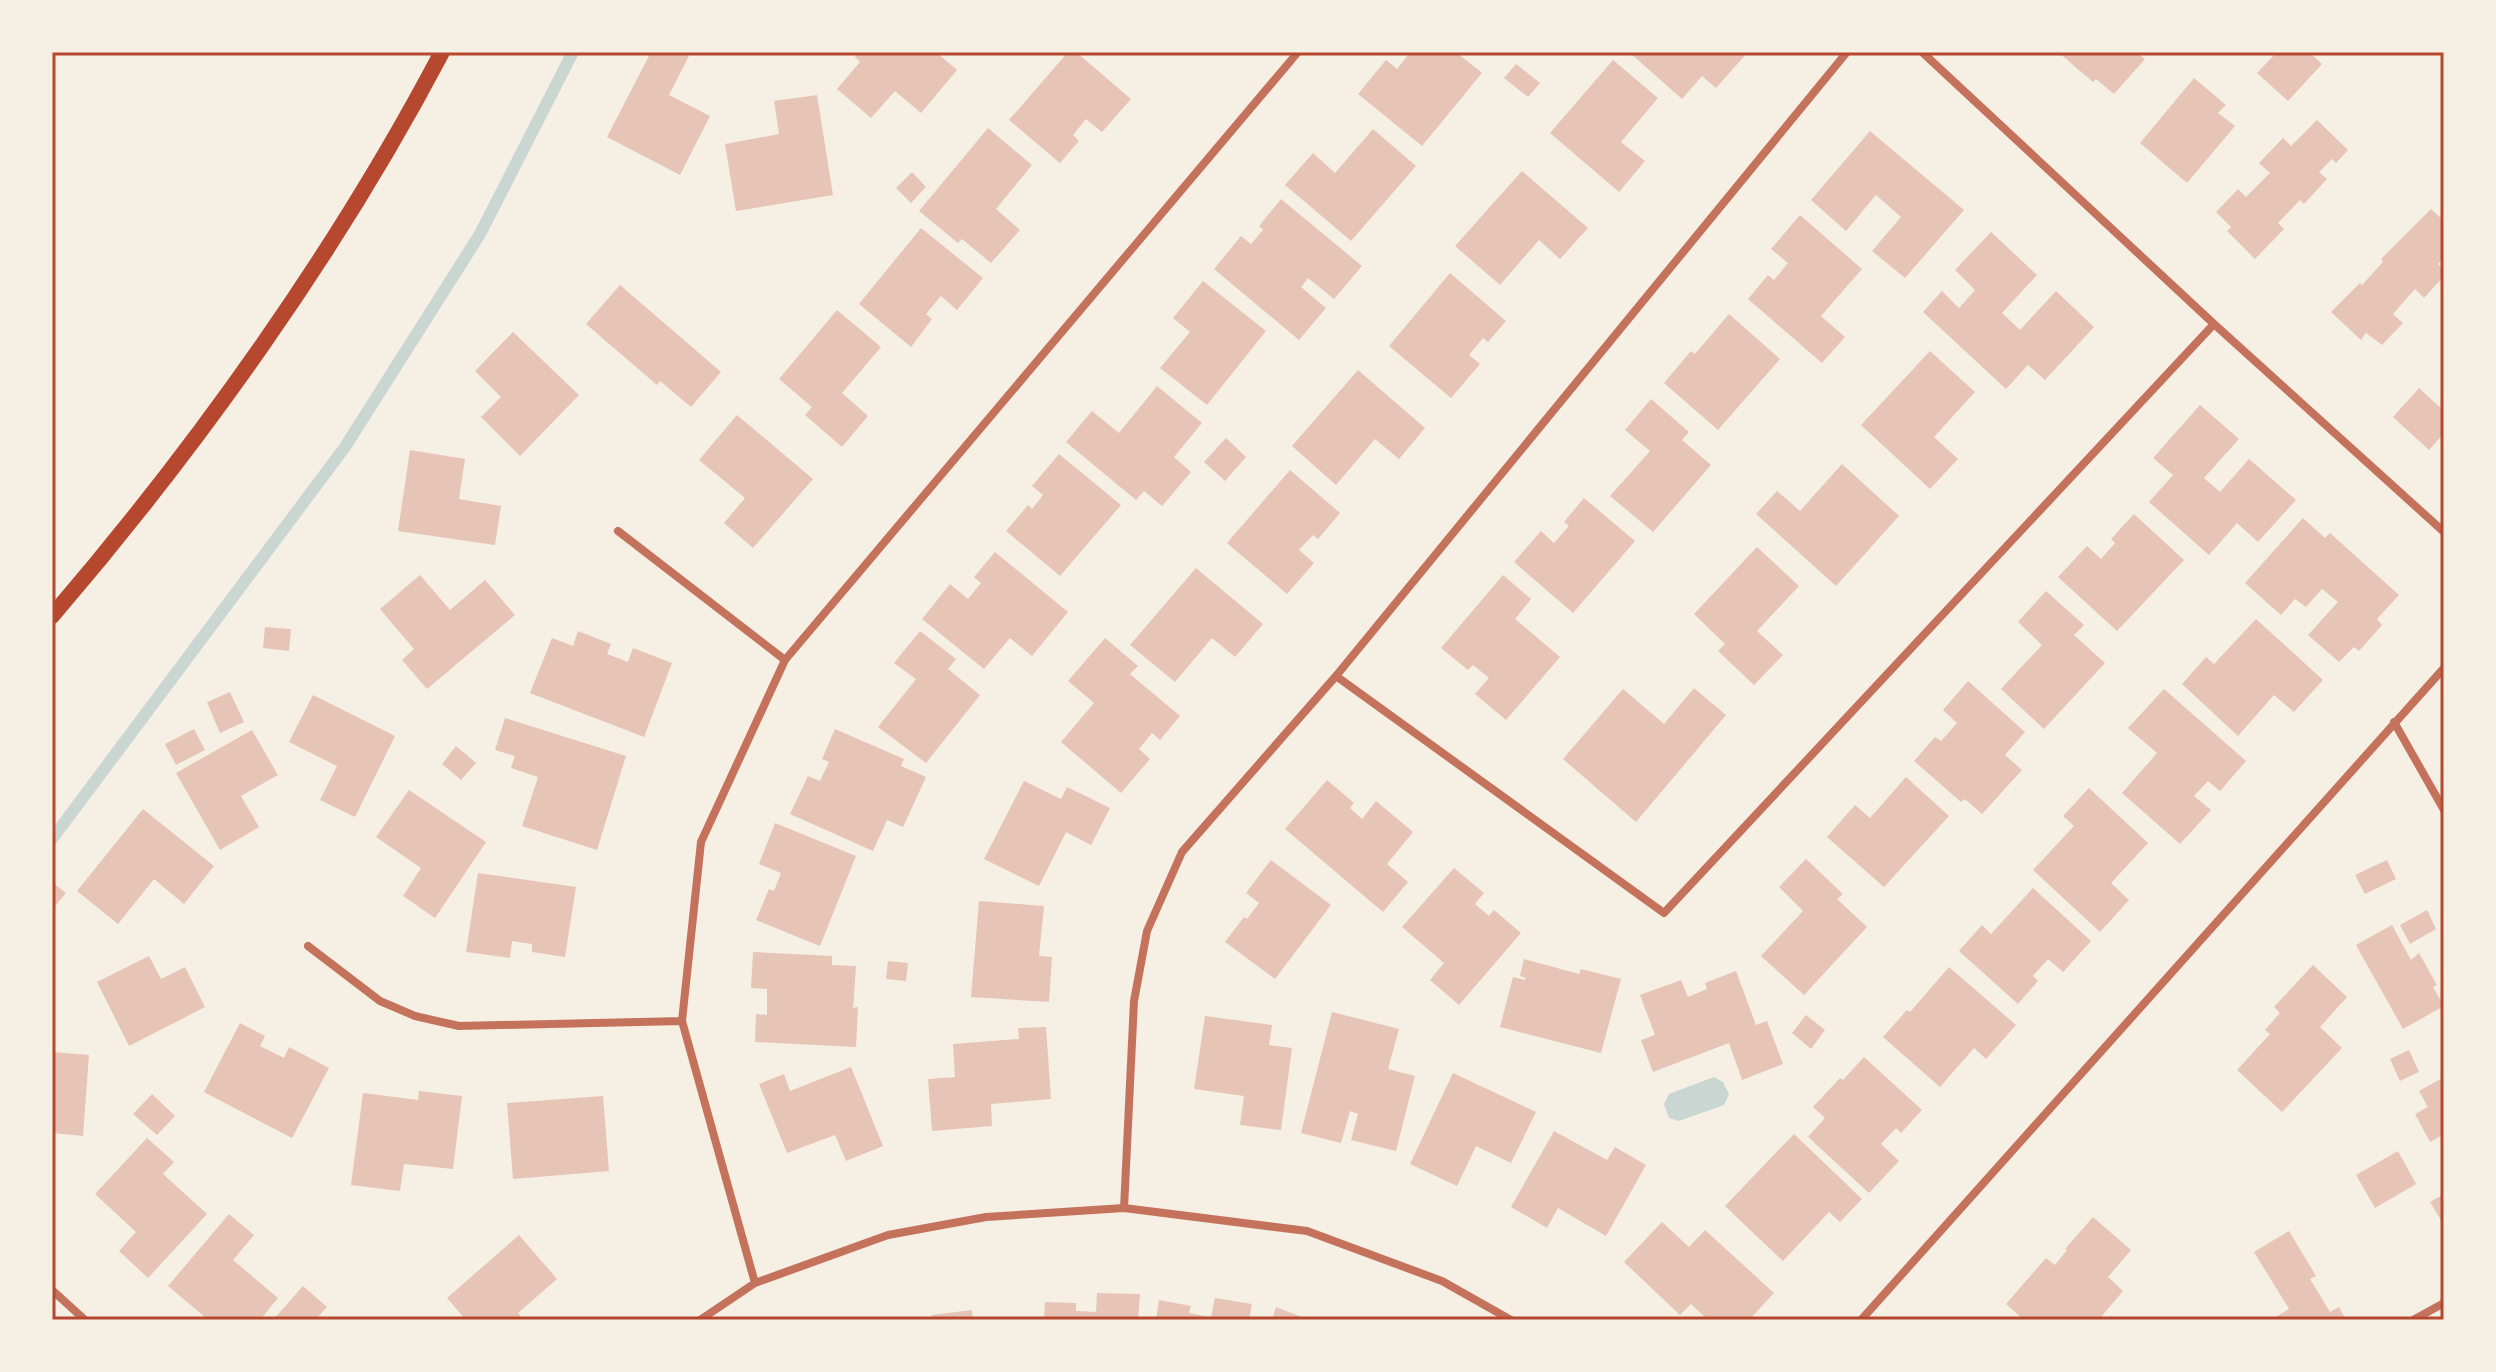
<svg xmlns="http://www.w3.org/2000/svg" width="2496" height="1372" viewBox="0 0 2496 1372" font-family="'Fira Sans Condensed',sans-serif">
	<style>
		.water { fill: #c9d6d2 }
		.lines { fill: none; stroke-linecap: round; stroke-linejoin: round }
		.stream { stroke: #c9d6d2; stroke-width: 12 }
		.building { fill: #e6c5b7 }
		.minor { stroke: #c5725c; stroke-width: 8 }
		.secondary { stroke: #b5482f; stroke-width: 16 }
		.neatline { fill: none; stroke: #b5482f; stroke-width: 3 }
	</style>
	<rect width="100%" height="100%" fill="#f6efe4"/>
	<path class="water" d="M 1714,1077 L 1723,1082 L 1729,1094 L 1724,1105 L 1679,1121 L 1669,1118 L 1664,1104 L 1669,1094 Z"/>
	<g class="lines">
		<path class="stream" d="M 52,839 L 345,447 L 480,234 L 573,52"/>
	</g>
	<path class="building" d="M 651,52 L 685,52 L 690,54 L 669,95 L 710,116 L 680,175 L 607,137 Z
		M 859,52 L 936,52 L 957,70 L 921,113 L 895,91 L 871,118 L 837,89 L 860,62 L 855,57 Z
		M 1068,52 L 1076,52 L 1131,99 L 1102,132 L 1086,119 L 1073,135 L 1079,141 L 1060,163 L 1009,120 Z
		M 1406,52 L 1456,52 L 1482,73 L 1422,146 L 1358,94 L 1386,60 L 1397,69 L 1409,54 Z
		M 1629,52 L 1748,52 L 1716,88 L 1702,76 L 1682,99 Z
		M 2058,52 L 2136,52 L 2145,59 L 2114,94 L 2096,79 L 2093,82 Z
		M 2277,52 L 2309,52 L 2322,64 L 2288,101 L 2257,73 Z
		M 1613,60 L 1658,98 L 1621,142 L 1645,161 L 1619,192 L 1550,133 Z
		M 1516,64 L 1540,83 L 1528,97 L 1504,78 Z
		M 2194,78 L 2226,105 L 2218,113 L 2235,126 L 2187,183 L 2140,143 Z
		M 817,95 L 833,195 L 736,211 L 725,144 L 779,134 L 774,101 Z
		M 2317,120 L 2348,150 L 2336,163 L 2332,159 L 2319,172 L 2327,179 L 2304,204 L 2300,200 L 2278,223 L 2284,229 L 2255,259 L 2227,231 L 2231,227 L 2216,212 L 2238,189 L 2246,197 L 2270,173 L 2259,163 L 2283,138 L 2291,146 Z
		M 988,128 L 1032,165 L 996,209 L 1020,230 L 991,263 L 962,239 L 958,243 L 919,211 Z
		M 1373,129 L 1416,166 L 1351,241 L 1285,185 L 1313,153 L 1335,173 Z
		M 1870,131 L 1964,210 L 1905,278 L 1872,251 L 1901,217 L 1876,195 L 1846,231 L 1811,200 Z
		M 1522,171 L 1588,228 L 1560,259 L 1539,240 L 1500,285 L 1455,246 Z
		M 912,172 L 926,187 L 911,203 L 896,188 Z
		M 1281,199 L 1362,266 L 1334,299 L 1308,278 L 1301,287 L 1326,308 L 1299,340 L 1214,269 L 1241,236 L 1251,244 L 1263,230 L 1259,226 Z
		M 2431,209 L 2444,221 L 2444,258 L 2438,264 L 2444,270 L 2444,276 L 2424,298 L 2415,289 L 2393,314 L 2403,323 L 2382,345 L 2366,333 L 2361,340 L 2331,312 L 2360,283 L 2362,285 L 2383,262 L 2381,259 Z
		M 1800,215 L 1862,269 L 1821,316 L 1845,337 L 1822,363 L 1748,299 L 1768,275 L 1774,280 L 1788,263 L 1771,249 Z
		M 921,228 L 983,278 L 957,310 L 941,296 L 926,314 L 932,319 L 911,347 L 859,304 Z
		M 1991,232 L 2037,275 L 2002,313 L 2020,330 L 2056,291 L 2094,327 L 2045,380 L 2028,365 L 2006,389 L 1923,312 L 1942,291 L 1959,308 L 1975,290 L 1955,270 Z
		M 1450,273 L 1506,321 L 1488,342 L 1483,338 L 1469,355 L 1480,364 L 1451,398 L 1389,346 Z
		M 1203,281 L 1266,331 L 1207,405 L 1160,368 L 1190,332 L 1173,318 Z
		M 620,285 L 721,372 L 691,407 L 660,381 L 657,385 L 586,324 Z
		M 837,310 L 881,347 L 842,393 L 868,416 L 842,447 L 805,415 L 812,407 L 779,379 Z
		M 1729,314 L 1780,359 L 1718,430 L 1664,383 L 1691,351 L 1695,354 Z
		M 513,332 L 579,395 L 520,456 L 481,417 L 501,397 L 475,371 Z
		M 1930,351 L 1975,392 L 1934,437 L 1958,459 L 1930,489 L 1861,425 Z
		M 1358,370 L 1425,428 L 1399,459 L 1375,439 L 1336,485 L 1292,446 Z
		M 1157,386 L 1202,423 L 1174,457 L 1191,472 L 1162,506 L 1144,491 L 1136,500 L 1066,442 L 1092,411 L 1119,433 Z
		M 2419,388 L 2444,411 L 2444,433 L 2429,450 L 2393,417 Z
		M 1651,399 L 1689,432 L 1682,440 L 1711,465 L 1653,532 L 1610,496 L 1650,451 L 1625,430 Z
		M 2200,405 L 2239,439 L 2204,478 L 2220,492 L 2249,459 L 2296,500 L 2258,542 L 2237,523 L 2209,555 L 2149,502 L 2173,475 L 2153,458 Z
		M 737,415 L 813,479 L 753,548 L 724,523 L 745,498 L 699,460 Z
		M 1226,438 L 1246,457 L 1225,481 L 1204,462 Z
		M 410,450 L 465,459 L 459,499 L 501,506 L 495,545 L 398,531 Z
		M 1059,454 L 1121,505 L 1060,576 L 1006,531 L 1028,505 L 1032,509 L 1043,495 L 1032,486 Z
		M 1842,464 L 1899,516 L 1836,586 L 1756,514 L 1777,491 L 1800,511 Z
		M 1290,470 L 1340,513 L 1318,539 L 1313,535 L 1299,550 L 1314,563 L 1287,594 L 1227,543 Z
		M 1584,498 L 1635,541 L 1573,613 L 1514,562 L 1541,531 L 1554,543 L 1569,526 L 1564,522 Z
		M 2134,514 L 2184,560 L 2117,631 L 2058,577 L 2087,546 L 2101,559 L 2115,543 L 2111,539 Z
		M 2303,518 L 2325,538 L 2330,533 L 2399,595 L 2377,619 L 2382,625 L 2359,651 L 2354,647 L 2339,662 L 2308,635 L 2338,602 L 2322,589 L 2306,607 L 2295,599 L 2281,615 L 2245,583 Z
		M 1757,547 L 1799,586 L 1757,631 L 1783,655 L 1754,685 L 1718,651 L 1725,644 L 1694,614 Z
		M 995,552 L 1068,612 L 1032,656 L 1010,638 L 984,669 L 922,619 L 950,584 L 968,599 L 981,583 L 974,577 Z
		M 1196,568 L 1263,624 L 1235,657 L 1212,638 L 1175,682 L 1130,645 Z
		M 420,575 L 450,610 L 485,580 L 515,615 L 427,689 L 402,660 L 414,649 L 380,609 Z
		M 1503,575 L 1531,599 L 1515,619 L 1560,657 L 1506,720 L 1475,694 L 1489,678 L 1473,665 L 1468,670 L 1441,648 Z
		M 2046,591 L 2084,625 L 2074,635 L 2105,663 L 2044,729 L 2001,689 L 2042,645 L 2018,622 Z
		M 2256,619 L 2323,680 L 2294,712 L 2274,695 L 2238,736 L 2182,684 L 2206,657 L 2214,664 Z
		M 265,627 L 291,629 L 289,651 L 263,648 Z
		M 578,631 L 611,644 L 607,654 L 628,662 L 633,648 L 672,663 L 644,737 L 530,693 L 552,638 L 573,646 Z
		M 920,631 L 956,659 L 948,669 L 980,695 L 926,763 L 878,727 L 916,679 L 894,663 Z
		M 1105,638 L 1138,666 L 1130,674 L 1180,716 L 1160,740 L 1152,733 L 1139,749 L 1150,759 L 1121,793 L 1061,742 L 1094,703 L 1068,681 Z
		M 1968,681 L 2025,732 L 2005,755 L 2022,770 L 1982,814 L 1965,799 L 1961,802 L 1914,761 L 1935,737 L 1941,741 L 1957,723 L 1943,710 Z
		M 1694,688 L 1726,715 L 1636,822 L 1563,759 L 1623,689 L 1664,724 Z
		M 2164,689 L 2246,761 L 2220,791 L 2208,781 L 2194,796 L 2211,810 L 2180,844 L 2122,793 L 2157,753 L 2128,728 Z
		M 230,692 L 244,722 L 220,733 L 207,702 Z
		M 313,695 L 395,736 L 355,817 L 320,800 L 337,766 L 289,742 Z
		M 505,718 L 626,756 L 597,850 L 522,826 L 538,777 L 511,768 L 515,756 L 495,750 Z
		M 194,729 L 205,750 L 176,765 L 165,744 Z
		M 835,729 L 904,759 L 901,766 L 926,777 L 903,827 L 887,820 L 873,851 L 790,814 L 808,776 L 820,781 L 829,762 L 822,759 Z
		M 252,730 L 278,775 L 241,796 L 259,827 L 220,850 L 176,773 Z
		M 456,746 L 476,763 L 461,780 L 442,764 Z
		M 1906,777 L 1949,816 L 1884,887 L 1827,837 L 1855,805 L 1870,818 Z
		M 1327,780 L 1354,803 L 1350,808 L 1362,819 L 1376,801 L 1413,832 L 1387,864 L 1408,882 L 1383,912 L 1285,829 Z
		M 1024,781 L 1061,799 L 1067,787 L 1110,808 L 1091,845 L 1066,832 L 1039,886 L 984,859 Z
		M 2089,788 L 2148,843 L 2111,883 L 2129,900 L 2100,932 L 2033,870 L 2074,826 L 2063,816 Z
		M 409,790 L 486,842 L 435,918 L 403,896 L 421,868 L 376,837 Z
		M 143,809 L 214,866 L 184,904 L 154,879 L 118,924 L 77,891 Z
		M 775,823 L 856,856 L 820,946 L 756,920 L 769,889 L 774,891 L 781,873 L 759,864 Z
		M 1806,859 L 1843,894 L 1837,899 L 1867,927 L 1804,995 L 1761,956 L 1803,911 L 1779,887 Z
		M 1271,860 L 1331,905 L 1275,979 L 1225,942 L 1244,917 L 1247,919 L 1259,903 L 1246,893 Z
		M 2387,860 L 2396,879 L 2365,894 L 2355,875 Z
		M 1454,868 L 1484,893 L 1475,904 L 1489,916 L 1494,910 L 1521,933 L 1459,1005 L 1430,980 L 1444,963 L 1402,927 Z
		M 478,873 L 576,887 L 565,957 L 532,952 L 532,944 L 512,941 L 510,958 L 466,952 Z
		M 52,882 L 66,893 L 52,910 Z
		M 2033,888 L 2091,941 L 2063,972 L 2048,959 L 2033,976 L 2038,981 L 2018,1004 L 1959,951 L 1982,925 L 1991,934 Z
		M 979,901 L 1044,906 L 1039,956 L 1052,957 L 1049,1002 L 971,997 Z
		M 2427,910 L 2436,929 L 2410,944 L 2400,925 Z
		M 2392,925 L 2411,960 L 2419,953 L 2437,985 L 2433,987 L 2444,1006 L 2403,1029 L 2356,945 Z
		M 753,952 L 832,956 L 832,965 L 856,966 L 853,1008 L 858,1007 L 856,1047 L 755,1042 L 756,1014 L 767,1015 L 767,989 L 751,988 Z
		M 149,956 L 161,979 L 185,967 L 205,1007 L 129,1046 L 97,982 Z
		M 1524,959 L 1579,974 L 1581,969 L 1621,979 L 1601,1053 L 1500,1027 L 1513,977 L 1525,980 L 1526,978 L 1520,976 Z
		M 888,961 L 908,963 L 906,981 L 886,979 Z
		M 2313,965 L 2347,997 L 2320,1027 L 2342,1048 L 2282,1112 L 2237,1070 L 2270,1034 L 2265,1030 L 2280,1013 L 2274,1007 Z
		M 1949,967 L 2016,1025 L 1986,1059 L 1974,1048 L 1940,1087 L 1883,1037 L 1907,1010 L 1910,1012 Z
		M 1736,971 L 1756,1025 L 1767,1021 L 1783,1064 L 1742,1080 L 1729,1043 L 1653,1072 L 1641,1040 L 1655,1035 L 1640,995 L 1681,980 L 1688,997 L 1707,989 L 1705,983 Z
		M 1332,1012 L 1399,1029 L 1388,1069 L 1415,1076 L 1396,1151 L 1351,1140 L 1358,1114 L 1350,1111 L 1341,1143 L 1301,1133 Z
		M 1806,1015 L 1825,1030 L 1811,1049 L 1792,1033 Z
		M 1205,1016 L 1272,1025 L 1269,1045 L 1292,1048 L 1281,1130 L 1240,1125 L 1244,1096 L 1194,1089 Z
		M 240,1023 L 265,1036 L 260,1046 L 284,1058 L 289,1047 L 329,1068 L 292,1138 L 204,1092 Z
		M 1046,1027 L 1051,1099 L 991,1104 L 992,1126 L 932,1131 L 928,1079 L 955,1077 L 953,1044 L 1019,1039 L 1018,1028 Z
		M 2409,1050 L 2419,1072 L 2400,1081 L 2390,1059 Z
		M 52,1052 L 89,1055 L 83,1136 L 52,1133 Z
		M 1864,1057 L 1922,1110 L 1901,1133 L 1896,1128 L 1881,1144 L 1899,1161 L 1869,1193 L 1808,1137 L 1825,1118 L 1813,1107 L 1840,1078 L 1843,1080 Z
		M 851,1067 L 883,1146 L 846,1161 L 835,1135 L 787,1153 L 759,1084 L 784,1074 L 790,1091 Z
		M 1453,1073 L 1536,1112 L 1511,1163 L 1476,1146 L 1457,1186 L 1410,1164 Z
		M 2444,1077 L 2444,1134 L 2430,1142 L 2415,1114 L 2428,1107 L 2419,1091 Z
		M 419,1091 L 462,1096 L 453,1169 L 404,1164 L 400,1191 L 351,1185 L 363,1093 L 418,1100 Z
		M 152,1094 L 175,1116 L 157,1135 L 133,1114 Z
		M 603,1096 L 609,1171 L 513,1179 L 507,1103 Z
		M 1554,1131 L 1607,1160 L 1615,1147 L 1646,1165 L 1606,1236 L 1558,1208 L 1547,1228 L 1511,1207 Z
		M 1794,1134 L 1862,1199 L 1840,1222 L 1829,1212 L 1783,1261 L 1725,1206 Z
		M 147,1138 L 174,1162 L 163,1174 L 207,1214 L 148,1278 L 119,1251 L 136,1232 L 95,1194 Z
		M 2398,1151 L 2416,1184 L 2375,1208 L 2356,1175 Z
		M 2444,1194 L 2444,1225 L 2430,1202 Z
		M 229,1214 L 254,1235 L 233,1260 L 278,1298 L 260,1320 L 204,1320 L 206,1318 L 168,1286 Z
		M 2093,1217 L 2131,1250 L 2108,1277 L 2123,1291 L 2101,1317 L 2105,1320 L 2024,1320 L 2006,1304 L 2046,1258 L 2055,1265 L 2067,1250 L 2065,1249 Z
		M 1662,1222 L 1689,1247 L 1705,1230 L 1774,1293 L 1749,1320 L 1708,1320 L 1691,1304 L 1680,1315 L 1624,1262 Z
		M 2289,1231 L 2316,1276 L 2310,1279 L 2330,1312 L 2339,1307 L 2346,1320 L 2271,1320 L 2289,1309 L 2254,1252 Z
		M 519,1235 L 557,1279 L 518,1313 L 524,1320 L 466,1320 L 447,1298 Z
		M 303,1286 L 327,1307 L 315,1320 L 273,1320 Z
		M 1097,1293 L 1140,1294 L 1138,1320 L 1044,1320 L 1045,1302 L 1076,1303 L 1076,1311 L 1096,1312 Z
		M 1215,1298 L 1252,1304 L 1249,1320 L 1156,1320 L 1159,1300 L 1191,1306 L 1189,1313 L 1211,1317 Z
		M 1276,1307 L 1310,1320 L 1272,1320 Z
		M 972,1310 L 973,1320 L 933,1320 L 932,1315 Z"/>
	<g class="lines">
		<path class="minor" d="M 1922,52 L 2214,324 L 2444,532
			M 618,531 L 785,660
			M 1336,676 L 1664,913 L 2214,324
			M 2394,722 L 2444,810
			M 308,946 L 380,1001 L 415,1016 L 459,1026 L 682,1021
			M 1124,1208 L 1134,1001 L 1147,931 L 1182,852 L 1336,676 L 1847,52
			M 755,1283 L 682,1021 L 701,842 L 785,660 L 1298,52
			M 52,1290 L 85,1320
			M 700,1320 L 755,1283 L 888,1235 L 986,1217 L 1124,1208 L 1307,1231 L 1442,1281 L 1511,1320
			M 1861,1320 L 2444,668
			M 2413,1320 L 2444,1303"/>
		<path class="secondary" d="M 52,616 C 198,446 338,250 442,52"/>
	</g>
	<rect width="2496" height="1372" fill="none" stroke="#f6efe4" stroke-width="108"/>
	<rect x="54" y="54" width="2388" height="1264" class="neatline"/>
</svg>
